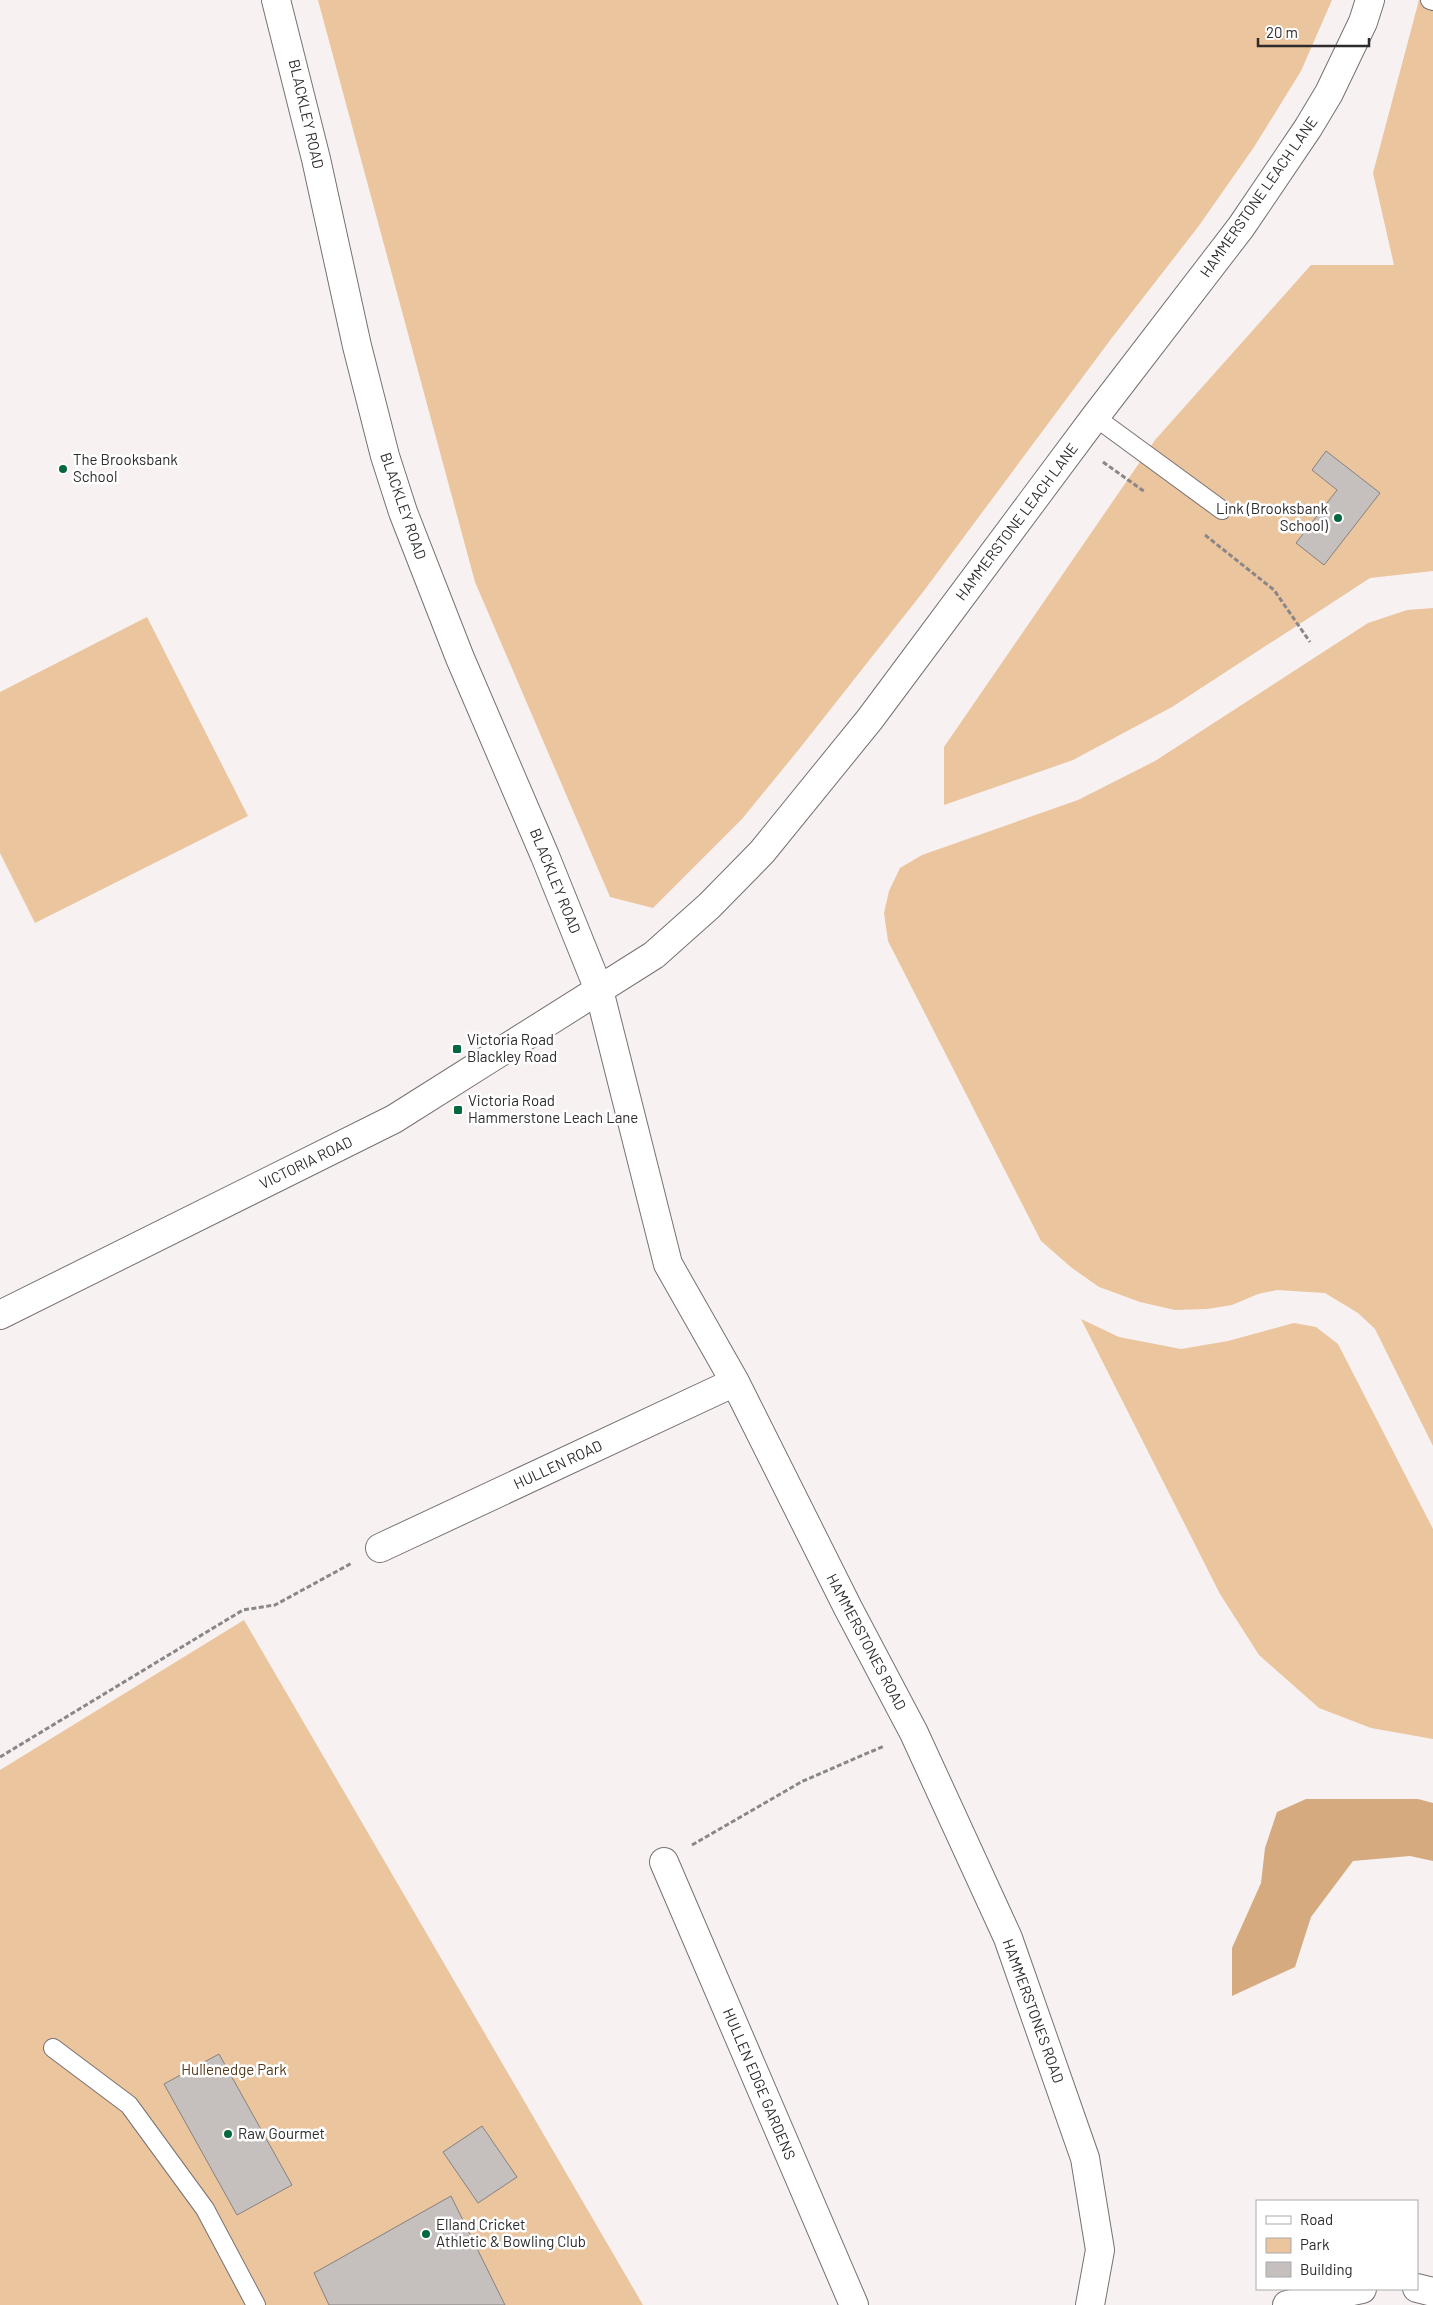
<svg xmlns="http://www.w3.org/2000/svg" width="1433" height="2305" viewBox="0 0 1433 2305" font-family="Barlow,sans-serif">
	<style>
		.green { fill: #ebc59d }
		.forest { fill: #d4aa7e }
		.building { fill: #c5bfbd; stroke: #86807f }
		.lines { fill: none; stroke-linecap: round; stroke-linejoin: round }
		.service-casing { stroke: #777172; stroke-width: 20 }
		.minor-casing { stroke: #777172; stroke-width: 30 }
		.tertiary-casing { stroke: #777172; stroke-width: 30 }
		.path { stroke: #8b8687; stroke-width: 3; stroke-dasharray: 5 2.5; stroke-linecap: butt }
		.service { stroke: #fff; stroke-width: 18 }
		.minor { stroke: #fff; stroke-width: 28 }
		.tertiary { stroke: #fff; stroke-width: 28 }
		.poi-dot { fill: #03683d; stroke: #fff; stroke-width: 2 }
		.labels { text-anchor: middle; stroke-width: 5; stroke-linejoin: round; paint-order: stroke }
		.street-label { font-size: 15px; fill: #2e2b2c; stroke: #fff }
		.poi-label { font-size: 15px; fill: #2e2b2c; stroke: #fff; text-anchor: start }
		.park-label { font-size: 15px; fill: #553815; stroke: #fff }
	</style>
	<rect width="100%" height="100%" fill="#f8f1f2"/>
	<path class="green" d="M 318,0 L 1332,0 L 1301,71 L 1254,147 L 1198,227 L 1111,339 L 923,592 L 800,748 L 742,819 L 653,908 L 610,897 L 475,582 Z
		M 1419,0 L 1433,0 L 1433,571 L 1370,578 L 1172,707 L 1073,760 L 944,805 L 944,747 L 1155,440 L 1311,265 L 1394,265 L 1373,173 Z
		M 1433,608 L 1433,1446 L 1375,1329 L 1358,1313 L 1325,1293 L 1277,1290 L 1258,1294 L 1232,1305 L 1207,1309 L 1175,1310 L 1140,1302 L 1099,1287 L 1072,1268 L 1041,1241 L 888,941 L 884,913 L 889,891 L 900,868 L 922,855 L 1078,800 L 1155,761 L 1368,623 L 1407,610 Z
		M 147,617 L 248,816 L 35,923 L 0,853 L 0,692 Z
		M 1081,1319 L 1119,1337 L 1181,1349 L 1228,1341 L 1294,1323 L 1316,1327 L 1338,1344 L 1433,1529 L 1433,1739 L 1371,1728 L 1319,1708 L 1259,1655 L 1220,1594 Z
		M 244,1620 L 643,2305 L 0,2305 L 0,1770 Z"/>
	<path class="forest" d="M 1306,1799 L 1418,1799 L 1433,1803 L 1433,1861 L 1410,1856 L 1353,1861 L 1311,1917 L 1295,1967 L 1232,1996 L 1232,1948 L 1261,1883 L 1265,1848 L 1277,1812 Z"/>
	<path class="building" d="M 1326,451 L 1380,493 L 1324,565 L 1296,543 L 1337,490 L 1312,470 Z
		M 219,2054 L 292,2185 L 237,2215 L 164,2084 Z
		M 482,2126 L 517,2177 L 478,2203 L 443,2152 Z
		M 451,2196 L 505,2305 L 329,2305 L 314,2273 Z"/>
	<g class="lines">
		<g class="service-casing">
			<path id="service" d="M 1430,0 L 1433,1
				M 1095,417 L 1222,510
				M 53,2048 L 129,2105 L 205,2209 L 256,2305"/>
		</g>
		<g class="minor-casing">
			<path id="minor" d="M 599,990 L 668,1264 L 735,1382 L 848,1608 L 914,1733 L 1008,1938 L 1085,2158 L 1100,2250 L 1090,2305
				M 380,1548 L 735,1382
				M 664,1862 L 854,2305
				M 1417,2288 L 1433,2292
				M 1287,2305 L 1362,2289"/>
		</g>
		<g class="tertiary-casing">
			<path id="tertiary" d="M 276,0 L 316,159 L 357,346 L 385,456 L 403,512 L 460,658 L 545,856 L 599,990
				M 0,1315 L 394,1119 L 654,955 L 709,906 L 762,852 L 870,719 L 1095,417 L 1241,227 L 1308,128 L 1329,93 L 1363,22 L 1370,0"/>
		</g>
		<path class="path" d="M 1103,462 L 1145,492
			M 1205,535 L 1274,590 L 1310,642
			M 0,1757 L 243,1610 L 275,1605 L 352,1563
			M 692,1845 L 803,1781 L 884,1746"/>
		<use href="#service" class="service"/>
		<use href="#minor" class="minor"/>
		<use href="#tertiary" class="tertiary"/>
	</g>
	<g class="poi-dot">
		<circle cx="63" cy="469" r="5"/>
		<circle cx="1338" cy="518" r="5"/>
		<rect x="452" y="1044" width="10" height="10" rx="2.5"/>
		<rect x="453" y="1105" width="10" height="10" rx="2.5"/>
		<circle cx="228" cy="2134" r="5"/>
		<circle cx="426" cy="2234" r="5"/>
	</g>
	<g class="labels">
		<g class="street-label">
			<text transform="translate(306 114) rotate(77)" y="5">BLACKLEY ROAD</text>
			<text transform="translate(1259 197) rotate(-55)" y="5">HAMMERSTONE LEACH LANE</text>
			<text transform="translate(403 506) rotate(71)" y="5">BLACKLEY ROAD</text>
			<text transform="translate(1017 522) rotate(-53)" y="5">HAMMERSTONE LEACH LANE</text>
			<text transform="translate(555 881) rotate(68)" y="5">BLACKLEY ROAD</text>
			<text transform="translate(306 1163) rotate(-26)" y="5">VICTORIA ROAD</text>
			<text transform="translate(558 1465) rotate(-25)" y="5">HULLEN ROAD</text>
			<text transform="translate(866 1642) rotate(62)" y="5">HAMMERSTONES ROAD</text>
			<text transform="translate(1033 2011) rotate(70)" y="5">HAMMERSTONES ROAD</text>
			<text transform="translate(759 2084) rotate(67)" y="5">HULLEN EDGE GARDENS</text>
		</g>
		<g class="poi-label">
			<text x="73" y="465">The Brooksbank<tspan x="73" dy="17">School</tspan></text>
			<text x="1328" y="514" text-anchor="end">Link (Brooksbank<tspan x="1328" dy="17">School)</tspan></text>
			<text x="467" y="1045">Victoria Road<tspan x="467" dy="17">Blackley Road</tspan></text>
			<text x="468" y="1106">Victoria Road<tspan x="468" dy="17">Hammerstone Leach Lane</tspan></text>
			<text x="238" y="2139">Raw Gourmet</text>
			<text x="436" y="2230">Elland Cricket<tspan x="436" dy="17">Athletic &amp; Bowling Club</tspan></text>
		</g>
		<g class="park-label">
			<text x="234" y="2075">Hullenedge Park</text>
		</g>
	</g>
	<rect x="1256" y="2200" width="162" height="90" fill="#ffffff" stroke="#abaaab"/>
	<rect x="1266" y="2216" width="25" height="8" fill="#ffffff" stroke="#abaaab"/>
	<text x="1300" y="2225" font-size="15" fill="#2e2b2c">Road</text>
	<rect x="1266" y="2238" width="25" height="15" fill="#ebc59d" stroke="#abaaab"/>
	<text x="1300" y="2250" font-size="15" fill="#2e2b2c">Park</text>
	<rect x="1266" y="2262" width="25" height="15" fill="#c5bfbd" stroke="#abaaab"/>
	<text x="1300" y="2275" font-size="15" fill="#2e2b2c">Building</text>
	<path d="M1258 38v8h111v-8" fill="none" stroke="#2e2b2c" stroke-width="2.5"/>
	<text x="1266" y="38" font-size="15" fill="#2e2b2c" stroke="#ffffff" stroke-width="4" paint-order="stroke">20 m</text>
</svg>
